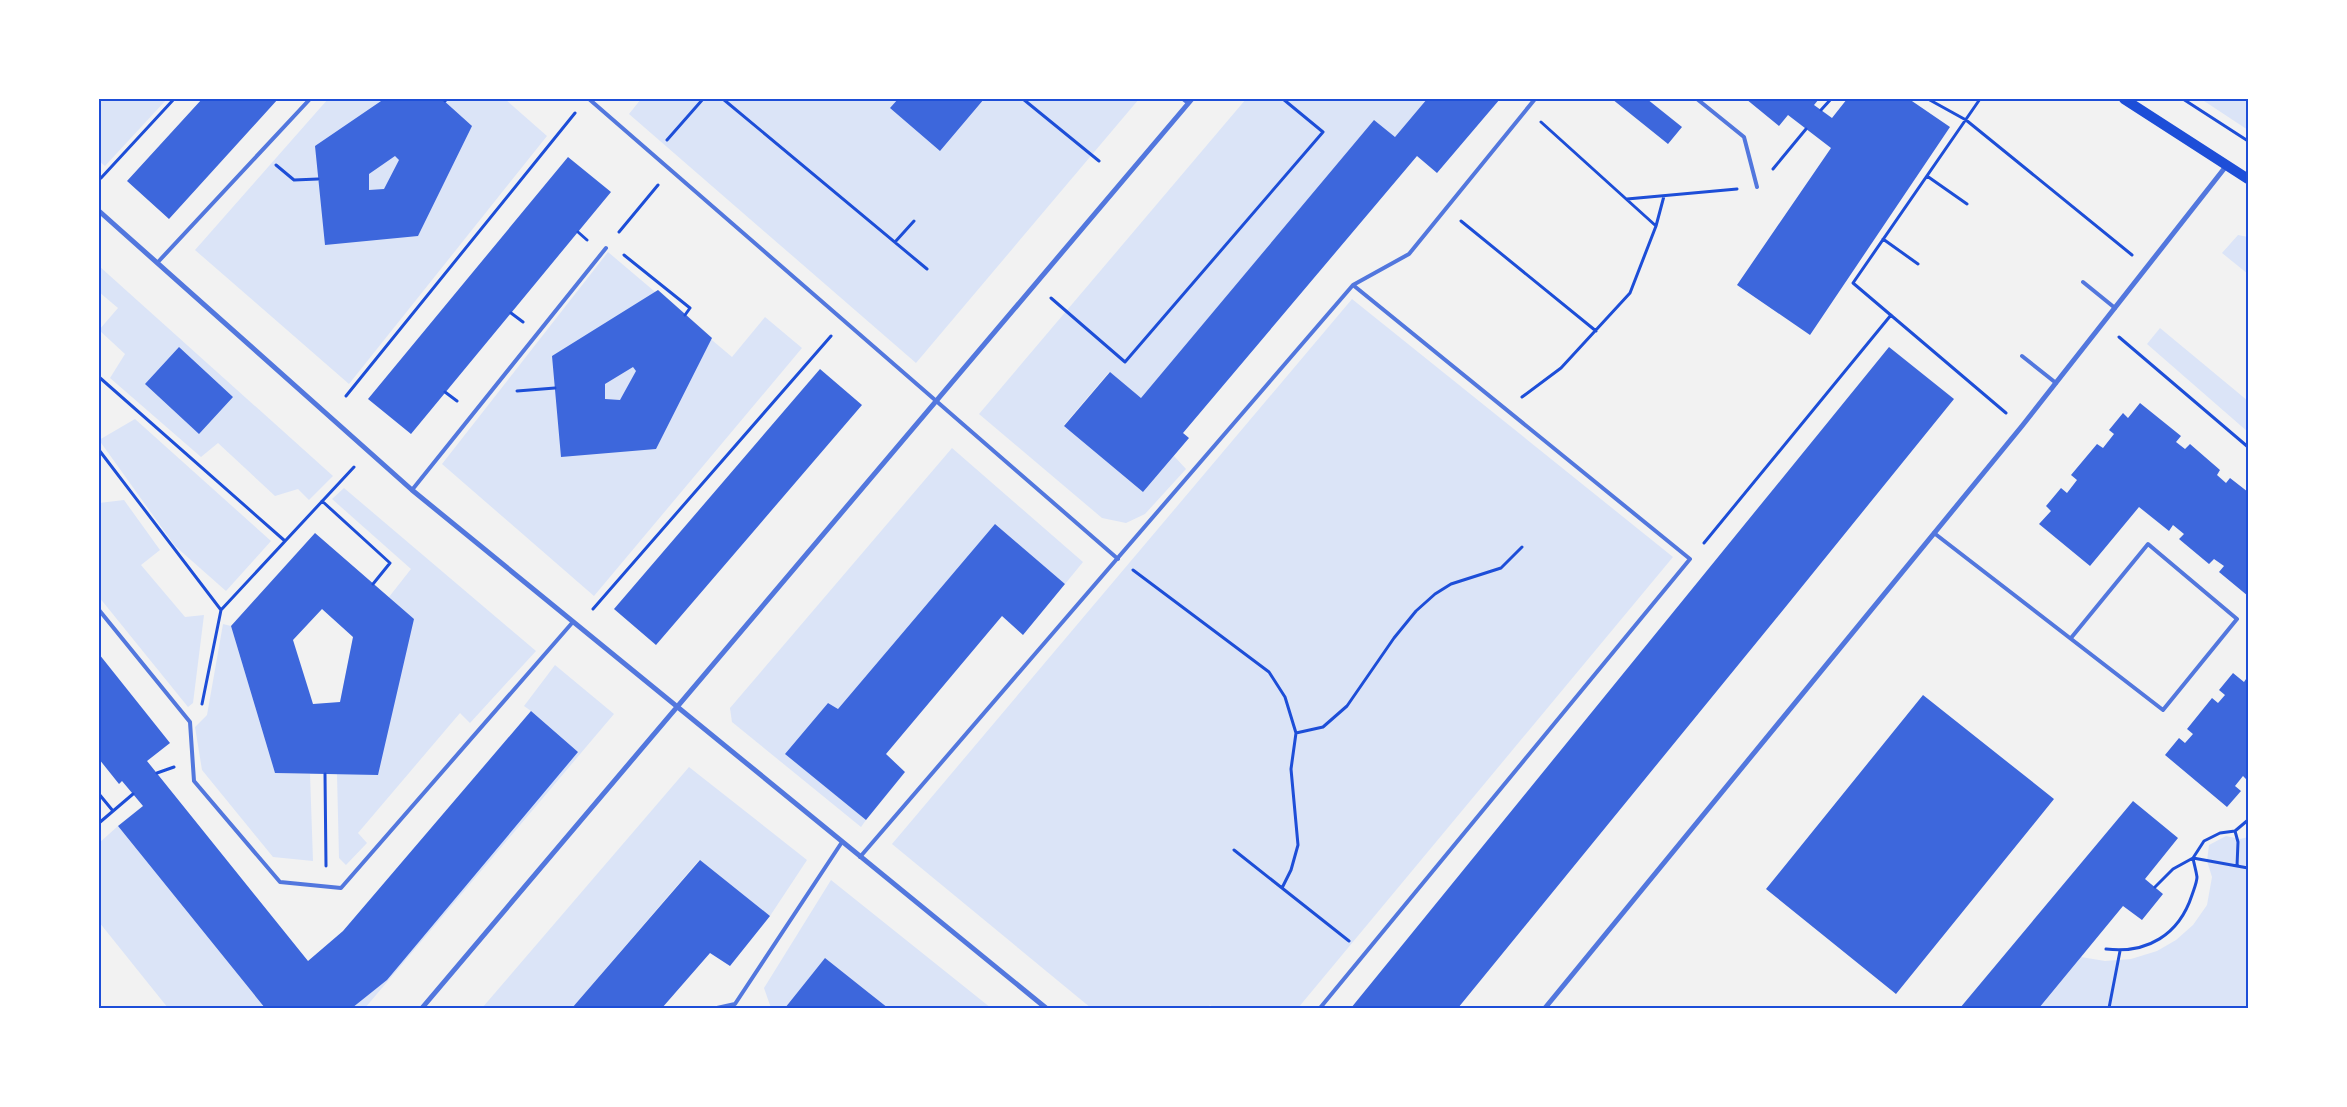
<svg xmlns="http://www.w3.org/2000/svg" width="2347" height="1107" viewBox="0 0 2347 1107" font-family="Signika,sans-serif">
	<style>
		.green { fill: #dbe4f7 }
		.building { fill: #3d67dc; fill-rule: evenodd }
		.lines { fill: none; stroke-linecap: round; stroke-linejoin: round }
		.path { stroke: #1d4ed8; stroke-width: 3 }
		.service { stroke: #5277de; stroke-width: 4 }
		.minor { stroke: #5277de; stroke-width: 5 }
		.secondary { stroke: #1d4ed8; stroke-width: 10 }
		.neatline { fill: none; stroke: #1d4ed8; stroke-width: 2 }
	</style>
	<rect width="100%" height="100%" fill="#f2f2f2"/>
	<path class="green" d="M 99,99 L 167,99 L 105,166 L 99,161 Z
		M 328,99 L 505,99 L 547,136 L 349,384 L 195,250 Z
		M 641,99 L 1139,99 L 916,363 L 629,114 Z
		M 1246,99 L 1427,99 L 1395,137 L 1374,121 L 1141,398 L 1109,372 L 1064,425 L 1143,492 L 1174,456 L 1186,469 L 1145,514 L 1126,523 L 1102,518 L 979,414 Z
		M 2201,99 L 2248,99 L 2248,130 Z
		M 2238,235 L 2248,237 L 2248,274 L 2222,253 Z
		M 608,252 L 732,357 L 765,317 L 802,348 L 594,596 L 442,464 Z
		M 99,266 L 333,476 L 309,500 L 298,489 L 275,496 L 218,443 L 201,457 L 110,378 L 125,354 L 99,330 L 118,308 L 99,292 Z
		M 1352,299 L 1673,557 L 1298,1008 L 1214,1008 L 1210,1005 L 1207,1008 L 1091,1008 L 892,844 Z
		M 2160,328 L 2248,401 L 2248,432 L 2147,344 Z
		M 135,419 L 271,541 L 226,591 L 175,546 L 99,440 Z
		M 952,448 L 1083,562 L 1065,584 L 995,525 L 838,709 L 828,703 L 786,754 L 866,820 L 861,827 L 732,722 L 730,708 Z
		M 344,488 L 536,651 L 470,723 L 460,713 L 358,833 L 367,843 L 346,865 L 339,858 L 337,774 L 378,774 L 389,597 L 411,569 L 332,499 Z
		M 124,500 L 160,550 L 141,565 L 185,617 L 204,615 L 193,703 L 188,707 L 99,597 L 99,503 Z
		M 223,624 L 231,626 L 275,773 L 310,774 L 313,861 L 273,857 L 202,770 L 195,727 L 207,715 Z
		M 555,665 L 614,714 L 365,1008 L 352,1008 L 387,980 L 531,711 L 524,706 Z
		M 689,767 L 807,860 L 770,916 L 699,860 L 572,1008 L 482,1008 Z
		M 118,826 L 265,1008 L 168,1008 L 99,922 L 99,843 Z
		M 2226,836 L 2240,839 L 2248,837 L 2248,1008 L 2039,1008 L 2081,957 L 2105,961 L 2131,959 L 2157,951 L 2176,940 L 2193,925 L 2207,905 L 2212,877 L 2207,861 L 2209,845 Z
		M 831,880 L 991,1008 L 771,1008 L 764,988 Z"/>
	<path class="building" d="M 202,99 L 278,99 L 169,219 L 127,181 Z
		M 384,99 L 442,99 L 472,126 L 418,236 L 325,245 L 315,146 ZM 395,156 L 399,160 L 384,189 L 369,190 L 369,174 Z
		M 898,99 L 984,99 L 940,151 L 890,108 Z
		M 1427,99 L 1500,99 L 1437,173 L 1417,156 L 1183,433 L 1189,438 L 1143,492 L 1064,426 L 1110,372 L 1141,398 L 1374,120 L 1395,137 Z
		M 1612,99 L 1647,99 L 1682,127 L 1668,144 Z
		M 1746,99 L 1819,99 L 1814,105 L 1832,118 L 1847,99 L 1909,99 L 1950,127 L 1810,335 L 1737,285 L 1831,148 L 1788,115 L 1779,126 Z
		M 568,157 L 611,192 L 411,434 L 368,399 Z
		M 658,290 L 712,338 L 656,449 L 561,457 L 552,356 ZM 633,367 L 636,371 L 620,400 L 605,399 L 605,384 Z
		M 179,347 L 233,397 L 199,434 L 145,384 Z
		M 1889,347 L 1954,399 L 1792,599 L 1458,1008 L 1351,1008 Z
		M 820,369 L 862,405 L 656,645 L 614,609 Z
		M 2140,403 L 2181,436 L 2176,442 L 2185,449 L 2190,444 L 2220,470 L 2217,475 L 2226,483 L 2230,478 L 2248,492 L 2248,596 L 2219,572 L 2224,566 L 2214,559 L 2209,564 L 2179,539 L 2184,534 L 2173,525 L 2169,531 L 2139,507 L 2090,566 L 2039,524 L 2051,511 L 2046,506 L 2061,488 L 2067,493 L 2077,480 L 2071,475 L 2097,444 L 2103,448 L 2114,434 L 2109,430 L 2123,413 L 2128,418 Z
		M 995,524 L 1065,584 L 1023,635 L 1002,616 L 886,754 L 905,772 L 866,820 L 785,754 L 828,703 L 838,709 Z
		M 315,533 L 414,619 L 378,775 L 275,773 L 231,626 ZM 322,609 L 353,637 L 340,702 L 313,704 L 293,640 Z
		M 99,654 L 170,743 L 147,761 L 308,961 L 343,931 L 531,711 L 578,752 L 387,980 L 352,1008 L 265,1008 L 118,826 L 143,806 L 122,781 L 119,784 L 99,759 Z
		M 2233,673 L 2244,682 L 2248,676 L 2248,781 L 2243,776 L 2235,786 L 2241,791 L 2227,807 L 2165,755 L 2179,738 L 2185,743 L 2193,734 L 2187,729 L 2212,698 L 2218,703 L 2225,695 L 2219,690 Z
		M 1923,695 L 2054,799 L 1896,994 L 1766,889 Z
		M 2133,801 L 2178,838 L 2145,879 L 2163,894 L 2142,920 L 2123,906 L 2039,1008 L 1960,1008 Z
		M 700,860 L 770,916 L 730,966 L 710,953 L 662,1008 L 572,1008 Z
		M 825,958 L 869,993 L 888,1008 L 785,1008 Z"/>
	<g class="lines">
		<path class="path" d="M 723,99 L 927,269
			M 1023,99 L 1099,161
			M 1928,99 L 1966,120 L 2132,255
			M 1980,99 L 1853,283 L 2006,413
			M 2183,99 L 2248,141
			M 445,101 L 447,99
			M 1821,110 L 1831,99
			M 1541,122 L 1656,226
			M 667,140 L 703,99
			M 276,165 L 294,180 L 318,179
			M 1773,169 L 1806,129
			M 1927,176 L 1967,204
			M 101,178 L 174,99
			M 1627,199 L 1737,189
			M 1461,221 L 1596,331
			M 578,232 L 587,240
			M 619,232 L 658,185
			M 1883,239 L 1918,264
			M 895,242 L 914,221
			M 624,255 L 690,308 L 685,315
			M 1051,298 L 1125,362 L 1323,132 L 1283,99
			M 511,313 L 523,322
			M 2119,337 L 2248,447
			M 99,377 L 285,541
			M 517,391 L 555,388
			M 445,392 L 457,401
			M 346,396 L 575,113
			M 1522,397 L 1561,368 L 1630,293 L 1656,226 L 1664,196
			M 99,450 L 221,610
			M 322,501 L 390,563 L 373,584
			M 1704,543 L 1891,315
			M 1133,570 L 1269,672 L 1285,697 L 1296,733 L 1291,769 L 1298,845 L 1291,870 L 1282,888
			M 593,609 L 831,336
			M 202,704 L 221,610 L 354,467
			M 1296,733 L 1323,727 L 1347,706 L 1394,638 L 1416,611 L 1435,594 L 1451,584 L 1501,568 L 1522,547
			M 157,773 L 174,767
			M 325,774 L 326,866
			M 99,794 L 113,811
			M 99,823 L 133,794
			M 2235,831 L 2238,842 L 2237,866
			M 1234,850 L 1349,941
			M 2155,887 L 2173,869 L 2193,858 L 2248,868
			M 2106,949 C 2147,954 2179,935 2192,895 C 2194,889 2197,882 2197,877 C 2196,870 2194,864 2193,858 L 2204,841 L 2220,833 L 2235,831 L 2248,820
			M 2109,1008 L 2120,951"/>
		<path class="service" d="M 589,99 L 1118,559
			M 1183,99 L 1188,103
			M 1697,99 L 1744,137 L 1757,187
			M 158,262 L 310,99
			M 2083,282 L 2115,308
			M 2022,356 L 2056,383
			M 412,490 L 606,248
			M 1934,533 L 2163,710 L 2237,619 L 2148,544 L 2071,638
			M 99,610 L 190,722 L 194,781 L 280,882 L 341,888 L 572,623
			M 860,857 L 1353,285 L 1409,254 L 1535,99
			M 717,1008 L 735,1004 L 842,842
			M 1320,1008 L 1690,559 L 1353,285"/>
		<path class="minor" d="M 99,211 L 412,490 L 1046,1008
			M 422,1008 L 1192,99
			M 1545,1008 L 2022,426 L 2227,165"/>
		<path class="secondary" d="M 2124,99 L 2248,179"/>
	</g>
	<rect width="2347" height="1107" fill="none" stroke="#ffffff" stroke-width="200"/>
	<rect x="100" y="100" width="2147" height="907" class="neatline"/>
</svg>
